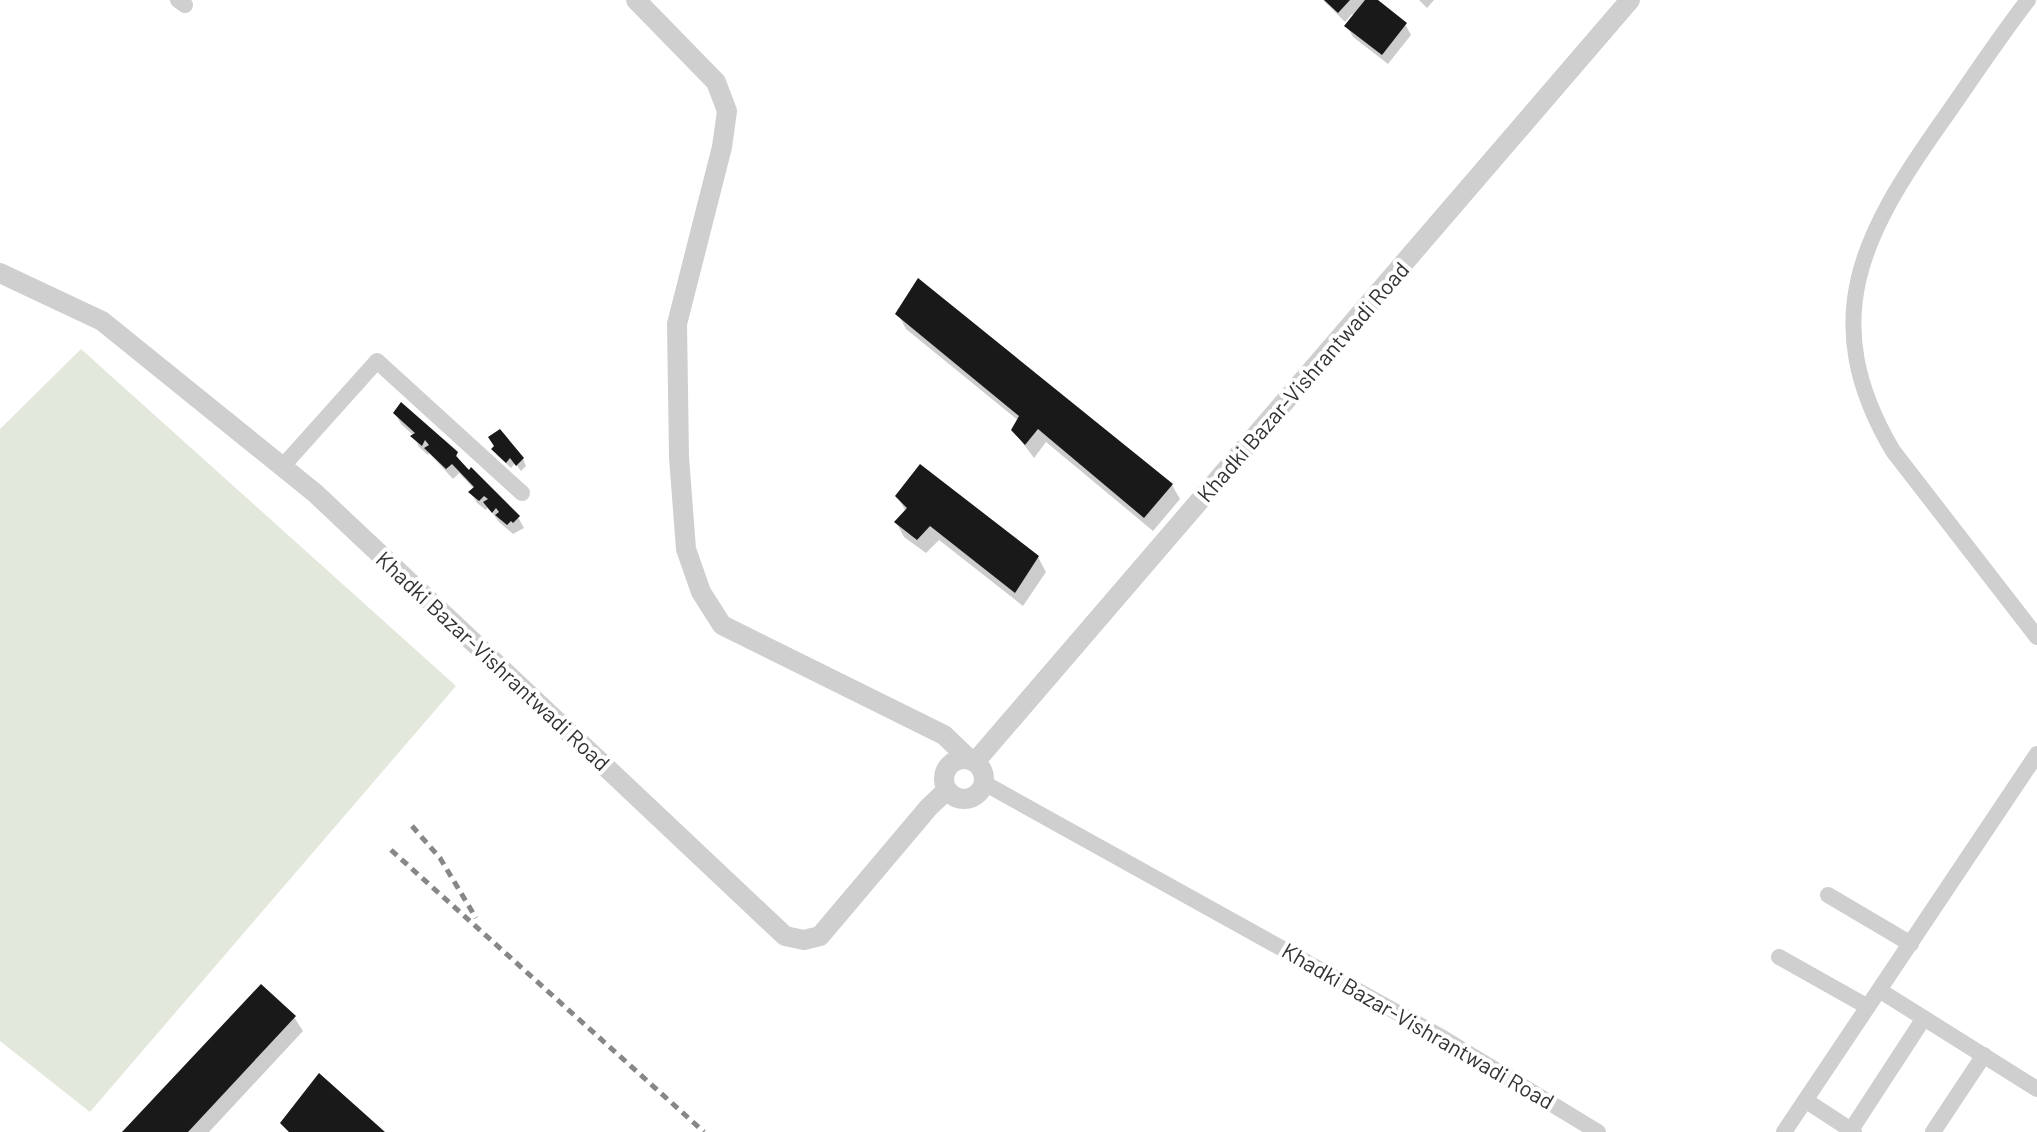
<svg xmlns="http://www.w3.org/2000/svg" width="2037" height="1132" viewBox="0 0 2037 1132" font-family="Barlow,sans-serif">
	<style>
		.green { fill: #e3e8dc }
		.shadow { fill: #0003 }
		.building { fill: #191919 }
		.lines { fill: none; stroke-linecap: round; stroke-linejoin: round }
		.minor { stroke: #cfcfcf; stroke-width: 16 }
		.tertiary { stroke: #cfcfcf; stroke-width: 20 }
		.rail { stroke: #878787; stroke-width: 5; stroke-dasharray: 8 6; stroke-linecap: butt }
		.labels { text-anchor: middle; stroke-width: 8; stroke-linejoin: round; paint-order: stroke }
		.street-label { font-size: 22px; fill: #323232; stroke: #fff }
	</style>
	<rect width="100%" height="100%" fill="#fff"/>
	<path class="green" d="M 81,349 L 456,686 L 90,1112 L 0,1041 L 0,429 Z"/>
	<path class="shadow" d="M 1323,0 L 1374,0 L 1405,24 L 1411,35 L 1388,64 L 1353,37 L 1347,26 L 1355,16 L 1352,14 L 1345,22 Z
		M 1419,0 L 1434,0 L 1427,8 Z
		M 898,314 L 1172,485 L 1180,499 L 1153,531 L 1046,442 L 1034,458 L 1013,430 L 1019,421 L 906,329 Z
		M 395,413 L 456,454 L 462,464 L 518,517 L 524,528 L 513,534 L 499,522 L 488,507 L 486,510 L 477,503 L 471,493 L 474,489 L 459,473 L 453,479 L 429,453 L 428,455 L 419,447 L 414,436 L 401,424 Z
		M 496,446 L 523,459 L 526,466 L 521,471 L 515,463 L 511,468 L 498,456 L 494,449 Z
		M 897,496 L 1038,557 L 1046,572 L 1023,606 L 939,540 L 926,553 L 904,537 L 896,522 L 906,512 Z
		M 294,1017 L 303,1031 L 209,1132 L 125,1132 Z"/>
	<path class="building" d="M 1324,0 L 1350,0 L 1338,13 Z
		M 1365,0 L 1378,0 L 1407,23 L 1382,55 L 1344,26 Z
		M 918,278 L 1173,484 L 1144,518 L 1038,429 L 1025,445 L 1011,430 L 1019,416 L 895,314 Z
		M 401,402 L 458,452 L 456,456 L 469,470 L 471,467 L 520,516 L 513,523 L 511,521 L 507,525 L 495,515 L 499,512 L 496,508 L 492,513 L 483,502 L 488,499 L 484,496 L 479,501 L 468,492 L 474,487 L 452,464 L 446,469 L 424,448 L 429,445 L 425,440 L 422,446 L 410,436 L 415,433 L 393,413 Z
		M 500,429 L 524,458 L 516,466 L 510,458 L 506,463 L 491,449 L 494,446 L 488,437 Z
		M 920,464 L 1039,556 L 1015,593 L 930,526 L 917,540 L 894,522 L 907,508 L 895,496 Z
		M 261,984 L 296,1016 L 188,1132 L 122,1132 Z
		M 319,1073 L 385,1132 L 289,1132 L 280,1123 Z"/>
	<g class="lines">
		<path class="minor" d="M 178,0 L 185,5
			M 2028,0 C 1998,39 1971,80 1943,120 C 1863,233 1815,319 1893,451 L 2037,637
			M 282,467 L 377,361 L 522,493
			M 984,783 L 1443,1038 L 1598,1132
			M 1828,895 L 1911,944
			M 1779,957 L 1868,1007
			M 1879,990 L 2037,1089
			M 1805,1100 L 1854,1132
			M 1851,1130 L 1924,1018
			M 1784,1132 L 2037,754
			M 1933,1132 L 1984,1055"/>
		<path class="tertiary" d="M 636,0 L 716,82 L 727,111 L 722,147 L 677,324 L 679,457 L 686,549 L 701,592 L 722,625 L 944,735 L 969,759
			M 0,273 L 102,321 L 315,493 L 785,936 L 804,940 L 820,936 L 929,807 L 947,790
			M944 779a20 20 0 1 1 40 0a20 20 0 1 1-40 0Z
			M 975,762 L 1630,0"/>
		<path class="rail" d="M 412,826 L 440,858 L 476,918
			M 391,850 L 704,1132"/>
	</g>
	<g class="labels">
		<g class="street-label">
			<text transform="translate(1303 382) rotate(-49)" y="8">Khadki Bazar-Vishrantwadi Road</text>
			<text transform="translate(493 661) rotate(43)" y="8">Khadki Bazar-Vishrantwadi Road</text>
			<text transform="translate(1418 1026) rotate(30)" y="8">Khadki Bazar-Vishrantwadi Road</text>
		</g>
	</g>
</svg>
